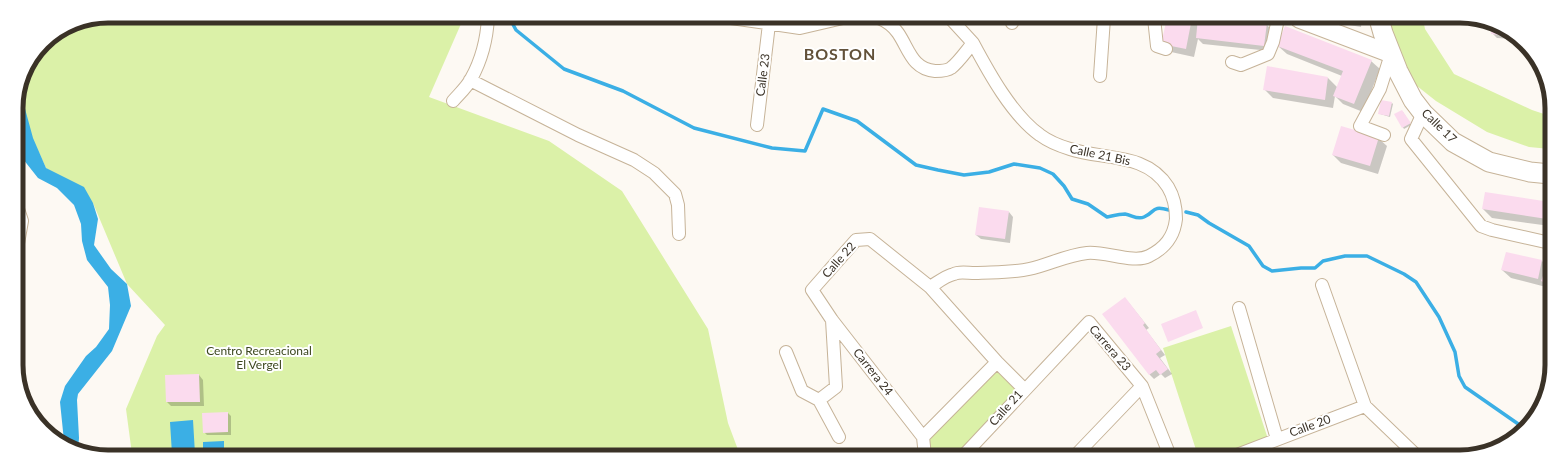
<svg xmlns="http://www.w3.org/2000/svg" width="1568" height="473" viewBox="0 0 1568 473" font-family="Lato,sans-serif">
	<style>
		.green { fill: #dbf1a8 }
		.water { fill: #3bafe5 }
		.shadow { fill: #0003 }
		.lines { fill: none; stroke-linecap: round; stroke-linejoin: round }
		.stream { stroke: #3bafe5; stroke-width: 3.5 }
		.building { fill: #fbdbee }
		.street-casing { stroke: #c6b398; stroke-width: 14 }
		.secondary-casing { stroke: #c6b398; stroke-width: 19 }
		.primary-casing { stroke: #c6b398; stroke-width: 21 }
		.street { stroke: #fff; stroke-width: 12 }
		.secondary { stroke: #fff; stroke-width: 17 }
		.primary { stroke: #fff; stroke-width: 19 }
		.labels { text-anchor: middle; stroke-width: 4; stroke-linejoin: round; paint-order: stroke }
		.street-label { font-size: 12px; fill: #3a3227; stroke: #fff }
		.park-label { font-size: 12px; fill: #3c471f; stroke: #fff }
		.district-label { font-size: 16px; font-weight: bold; letter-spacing: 1px; fill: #625139; stroke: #fff }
		.rim { fill: none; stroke: #3a3227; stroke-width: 5 }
	</style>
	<rect width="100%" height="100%" fill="#fdf9f3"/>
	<path class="green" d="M 108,16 L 464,17 L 429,97 L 549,141 L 622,191 L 708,329 L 728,423 L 740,455 L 132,454 L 126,409 L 157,336 L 165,325 L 127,284 L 93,203 L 46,168 L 16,103 L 25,68 L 43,43 L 73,23 Z
		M 1379,19 L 1423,19 L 1425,29 L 1454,74 L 1532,110 L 1550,116 L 1550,149 L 1529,147 L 1487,132 L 1436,101 L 1398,71 Z
		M 1231,326 L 1268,439 L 1216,456 L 1198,456 L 1163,348 Z
		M 997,362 L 1025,390 L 963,456 L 925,456 L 923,437 Z"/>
	<path class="water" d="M 19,93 L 21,94 L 33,138 L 46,168 L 84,187 L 93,203 L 98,219 L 94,245 L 111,269 L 127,284 L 131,306 L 112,351 L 78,394 L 77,400 L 79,438 L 78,450 L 64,441 L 60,402 L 65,386 L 86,356 L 96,347 L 109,329 L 110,305 L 108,287 L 87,260 L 82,241 L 81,224 L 74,205 L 57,188 L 38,178 L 23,159 L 24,134 L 16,120 L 16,103 Z
		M 193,420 L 195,454 L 172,454 L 170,422 Z
		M 224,441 L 224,454 L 203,454 L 203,442 Z"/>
	<path class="shadow" d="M 1199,18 L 1218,18 L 1266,24 L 1272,30 L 1270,51 L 1203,44 L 1198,39 L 1194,57 L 1171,52 L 1163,44 L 1192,19 L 1198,26 Z
		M 1342,19 L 1362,19 L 1361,27 L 1349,25 Z
		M 1449,19 L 1483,19 L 1526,44 L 1516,43 L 1512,39 L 1497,38 L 1492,33 L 1493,27 L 1453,22 Z
		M 1278,46 L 1371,61 L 1380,69 L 1363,112 L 1343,104 L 1335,96 L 1333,108 L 1273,98 L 1264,89 L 1268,68 L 1328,78 L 1338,88 L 1342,76 L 1287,54 Z
		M 1540,71 L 1545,81 L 1539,77 Z
		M 1392,103 L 1393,104 L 1390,117 L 1380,114 Z
		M 1403,112 L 1411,125 L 1404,129 L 1396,115 Z
		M 1378,138 L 1387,146 L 1378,174 L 1341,163 L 1333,155 Z
		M 1550,203 L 1550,226 L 1492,218 L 1483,209 Z
		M 1009,212 L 1013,217 L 1010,243 L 981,239 L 976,235 Z
		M 1542,261 L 1548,267 L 1549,264 L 1549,287 L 1546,284 L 1546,287 L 1511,278 L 1502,270 Z
		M 1129,303 L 1149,328 L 1146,330 L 1165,355 L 1160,358 L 1172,374 L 1165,378 L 1161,374 L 1154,379 L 1150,375 L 1104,315 Z
		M 199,375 L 203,380 L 204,406 L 171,406 L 167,402 Z
		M 228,413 L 231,416 L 231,435 L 207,435 L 204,432 Z"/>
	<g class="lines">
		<path class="stream" d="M 509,17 L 516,30 L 564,69 L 623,91 L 694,128 L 772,148 L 805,151 L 823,109 L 857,121 L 916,165 L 938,170 L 964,175 L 989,172 L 1014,164 L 1040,168 L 1053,174 L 1064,186 L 1072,199 L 1088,204 L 1107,217 C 1112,216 1120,214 1125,214 C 1132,215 1137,220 1144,217 C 1156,212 1151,205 1169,210
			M 1186,212 L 1198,215 L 1209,223 L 1249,246 L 1263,266 L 1272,271 L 1301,268 L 1315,268 L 1323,261 L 1345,256 L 1367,256 L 1404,274 L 1416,282 L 1439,317 L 1455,352 L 1459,376 L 1465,387 L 1524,428"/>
	</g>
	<path class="building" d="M 1167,18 L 1192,18 L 1186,49 L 1161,44 Z
		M 1198,18 L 1227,19 L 1267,23 L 1264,46 L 1196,38 Z
		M 1465,19 L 1483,19 L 1489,23 L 1465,20 Z
		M 1492,24 L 1520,40 L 1510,39 L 1510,36 L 1491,34 Z
		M 1285,26 L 1372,60 L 1354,104 L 1333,96 L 1343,71 L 1277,46 Z
		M 1267,66 L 1328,77 L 1325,100 L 1263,90 Z
		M 1381,100 L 1392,102 L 1389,116 L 1378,114 Z
		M 1402,110 L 1411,123 L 1402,128 L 1394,114 Z
		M 1341,126 L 1379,137 L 1370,166 L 1332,155 Z
		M 1485,192 L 1550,202 L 1547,219 L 1482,209 Z
		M 979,207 L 1009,211 L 1005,239 L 975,235 Z
		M 1506,252 L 1542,260 L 1538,279 L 1501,270 Z
		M 1549,260 L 1549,284 L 1541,281 Z
		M 1125,297 L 1145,323 L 1143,325 L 1161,350 L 1156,354 L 1168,369 L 1160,375 L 1156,370 L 1149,375 L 1102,314 Z
		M 1196,310 L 1203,328 L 1168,342 L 1161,324 Z
		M 199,374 L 200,402 L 166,402 L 165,375 Z
		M 228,412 L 228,432 L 203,433 L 202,413 Z"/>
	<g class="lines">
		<g class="street-casing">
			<path id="street" d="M 724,17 L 800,28 L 843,18
				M 879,18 C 886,21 894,27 898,33 C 909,49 912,69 935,71 C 940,71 947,71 951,68 C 958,63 967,50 973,43 C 989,73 1012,115 1040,135 C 1048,141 1060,146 1070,149 C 1103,160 1146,152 1168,187 C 1174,197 1176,207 1176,219 C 1174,237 1165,248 1149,256 C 1134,264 1105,251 1087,253 C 1067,255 1048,265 1029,269 C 1011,273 993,272 975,273 C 968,273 959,271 954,274 C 945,276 937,283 930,287
				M 950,18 L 973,43
				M 1154,18 L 1157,46 L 1166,49
				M 1012,23 L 1012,18
				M 1232,62 L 1241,65 L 1268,54 L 1273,42 L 1278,19
				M 1100,76 L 1104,18
				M 470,80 L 578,135 L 634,160 L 654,173 L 675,194 L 678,205 L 679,234
				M 453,101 C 459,94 467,87 471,79 C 481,61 487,38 488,17
				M 1423,113 L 1411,139 L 1481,226 L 1492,230 L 1550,243
				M 757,125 L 769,24
				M 1384,135 L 1360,126 L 1380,89 L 1391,54
				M 17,206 L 22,221 L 17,249
				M 1322,285 L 1365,406 L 1418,457
				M 1239,308 L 1277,439
				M 786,352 L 802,391 L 819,400 L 836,387 L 832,320
				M 18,377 L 20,386
				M 819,400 L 839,437
				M 923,437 L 997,362
				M 925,456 L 923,437 L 832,320 L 812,290 L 856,240 L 870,239 L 930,287 L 997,362 L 1025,390
				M 963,456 L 1089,322 L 1142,386 L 1170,456
				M 1075,456 L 1142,386
				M 1234,456 L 1365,406"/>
		</g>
		<g class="secondary-casing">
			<path id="secondary" d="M 1299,19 L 1391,54"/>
		</g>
		<g class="primary-casing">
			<path id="primary" d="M 1379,19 L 1383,33 L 1398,71 L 1413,100 L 1423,113 L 1453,142 L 1489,162 L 1530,172 L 1550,174"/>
		</g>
		<use href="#street" class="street"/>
		<use href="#secondary" class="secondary"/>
		<use href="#primary" class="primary"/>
	</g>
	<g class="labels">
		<g class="street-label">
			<text transform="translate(763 75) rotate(-83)" y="4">Calle 23</text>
			<text transform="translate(1439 126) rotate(44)" y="4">Calle 17</text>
			<text transform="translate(1100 155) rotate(12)" y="4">Calle 21 Bis</text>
			<text transform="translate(839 260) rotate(-48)" y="4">Calle 22</text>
			<text transform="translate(1110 348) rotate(49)" y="4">Carrera 23</text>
			<text transform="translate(873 372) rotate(52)" y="4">Carrera 24</text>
			<text transform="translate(1006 408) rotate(-48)" y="4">Calle 21</text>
			<text transform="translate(1310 426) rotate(-20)" y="4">Calle 20</text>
		</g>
		<g class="park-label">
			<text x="259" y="355">Centro Recreacional<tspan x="259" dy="14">El Vergel</tspan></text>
		</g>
		<g class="district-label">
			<text x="840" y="60">BOSTON</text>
		</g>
	</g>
	<path d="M0 0H1568V473H0ZM108 23H1460A85 85 0 0 1 1545 108V365A85 85 0 0 1 1460 450H108A85 85 0 0 1 23 365V108A85 85 0 0 1 108 23Z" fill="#fff" fill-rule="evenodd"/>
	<path class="rim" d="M108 23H1460A85 85 0 0 1 1545 108V365A85 85 0 0 1 1460 450H108A85 85 0 0 1 23 365V108A85 85 0 0 1 108 23Z"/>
</svg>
